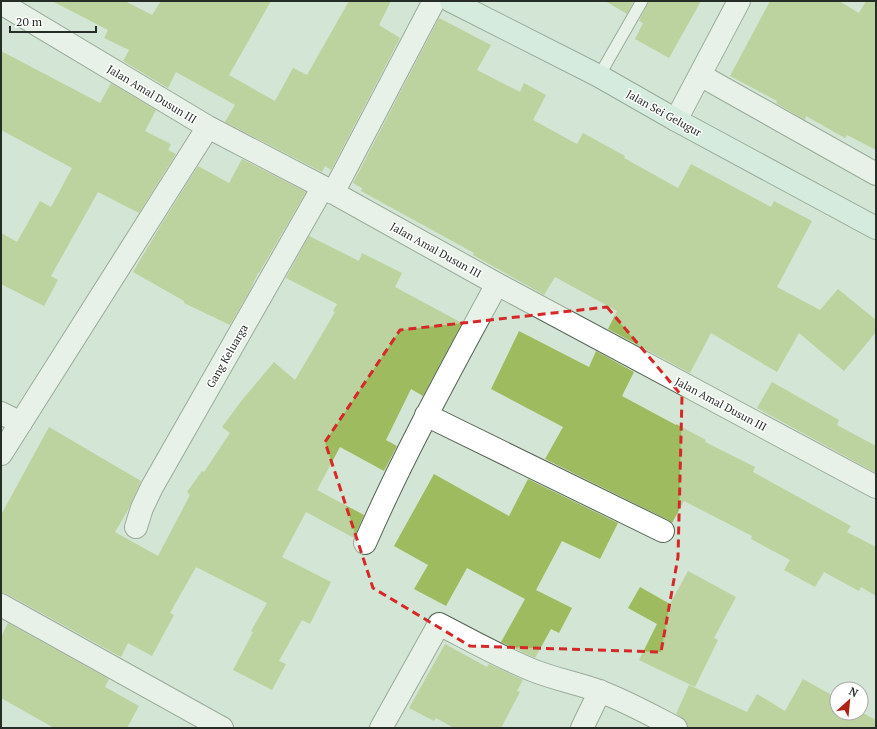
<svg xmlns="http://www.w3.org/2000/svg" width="877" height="729" viewBox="0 0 877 729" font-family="'PT Serif',serif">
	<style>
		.building { fill: #9fbb5f }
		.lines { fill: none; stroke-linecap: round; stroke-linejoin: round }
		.lane-casing { stroke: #546354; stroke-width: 13 }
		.street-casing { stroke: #546354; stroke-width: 24 }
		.secondary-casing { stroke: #546354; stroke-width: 24 }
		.lane { stroke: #fff; stroke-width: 11 }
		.street { stroke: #fff; stroke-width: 22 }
		.secondary { stroke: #d5f1e8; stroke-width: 22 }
		.marked { fill: none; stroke: #d62828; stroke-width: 3; stroke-dasharray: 8 5; stroke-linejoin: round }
		.labels { text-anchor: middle; stroke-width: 3; stroke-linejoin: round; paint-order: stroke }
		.street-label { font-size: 11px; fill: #262d27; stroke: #fff }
	</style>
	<rect width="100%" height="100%" fill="#d3e5d4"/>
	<path class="building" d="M 52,1 L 125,1 L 152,15 L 161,1 L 271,1 L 229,75 L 275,101 L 293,68 L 307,75 L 349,1 L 391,1 L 379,25 L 400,38 L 331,170 L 325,166 L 322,172 L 225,122 L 235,105 L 176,72 L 168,88 L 123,61 L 129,50 L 104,38 L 108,30 Z
		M 605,1 L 634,1 L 627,14 Z
		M 649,1 L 701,1 L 669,58 L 635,39 L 643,23 L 639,21 Z
		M 770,1 L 839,1 L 859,13 L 866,1 L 876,1 L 876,150 L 847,135 L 845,138 L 806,116 L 805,120 L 776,103 L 777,101 L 730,76 Z
		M 439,18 L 491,45 L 477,70 L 520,92 L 524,83 L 546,95 L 533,120 L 577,144 L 583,133 L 625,156 L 624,158 L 678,188 L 691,164 L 771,207 L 774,201 L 812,221 L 777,287 L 820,310 L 838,289 L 876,320 L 876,332 L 844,371 L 799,333 L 777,372 L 711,333 L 690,373 L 608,329 L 617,311 L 555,277 L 544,295 L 473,255 L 474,253 L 361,191 L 362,188 L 353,183 Z
		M 1,51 L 100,103 L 111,83 L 156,110 L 145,131 L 171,144 L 168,150 L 176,154 L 139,213 L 98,192 L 51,276 L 58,280 L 44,306 L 1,284 L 1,233 L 17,242 L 40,201 L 51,207 L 72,168 L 1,130 Z
		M 242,159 L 306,192 L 259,273 L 258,273 L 250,290 L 230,325 L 184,303 L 184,301 L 133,272 L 161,225 L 198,166 L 229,183 Z
		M 309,236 L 359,261 L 362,253 L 402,273 L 395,287 L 462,323 L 423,396 L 411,389 L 386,440 L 397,446 L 384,471 L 340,447 L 317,490 L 364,515 L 354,538 L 306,512 L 282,557 L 331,582 L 310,624 L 302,620 L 279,661 L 286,664 L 272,690 L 233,670 L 253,632 L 251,631 L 267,603 L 196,567 L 170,613 L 174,615 L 152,656 L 128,643 L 121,657 L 7,594 L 1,593 L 1,515 L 49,427 L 141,481 L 128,510 L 115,532 L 158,556 L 190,495 L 187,492 L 202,471 L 204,472 L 230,433 L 222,427 L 242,400 L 274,362 L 295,380 L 335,312 L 333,311 L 337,304 L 286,278 Z
		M 519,331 L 589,367 L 596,351 L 634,372 L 622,396 L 676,425 L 676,424 L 706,440 L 705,442 L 755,467 L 753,472 L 851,526 L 847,532 L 876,547 L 876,596 L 861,587 L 859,591 L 824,572 L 815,587 L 784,570 L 790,560 L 751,539 L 752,536 L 684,501 L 672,523 L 668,520 L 545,459 L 563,427 L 491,389 Z
		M 772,382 L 839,420 L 837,425 L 876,446 L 876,473 L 757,408 Z
		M 434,474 L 509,516 L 528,479 L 618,523 L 600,559 L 562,541 L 536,590 L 572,608 L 559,633 L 551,629 L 535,658 L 501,642 L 525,599 L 467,568 L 446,606 L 414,589 L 428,565 L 394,546 Z
		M 688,571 L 736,597 L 714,638 L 718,640 L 695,687 L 639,660 L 657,624 L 628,608 L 640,587 L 670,604 Z
		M 8,623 L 109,679 L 105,687 L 139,706 L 127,728 L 54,728 L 1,698 L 1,637 Z
		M 445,644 L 487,667 L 489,664 L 523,680 L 517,691 L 520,692 L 501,728 L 454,728 L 436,718 L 434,721 L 409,708 Z
		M 803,679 L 837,698 L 837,713 L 861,713 L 861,712 L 876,720 L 876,728 L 688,728 L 686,721 L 676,714 L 689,685 L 747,712 L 757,694 L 785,711 Z"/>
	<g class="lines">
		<g class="lane-casing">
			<path id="lane" d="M 599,76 L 642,1"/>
		</g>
		<g class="street-casing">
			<path id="street" d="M 1,3 L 208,127 L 323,187 L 497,284 L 876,487
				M 700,75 L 876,174
				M 676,120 L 739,1
				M 333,193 L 434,1
				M 1,413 L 21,423
				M 426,415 L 663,531
				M 1,454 L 208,127
				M 136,527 L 142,508 L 152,487 L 323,187
				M 365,543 C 404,454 451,369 497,284
				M 1,605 L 222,728
				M 381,728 L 439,624 C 470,640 500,657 532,670 C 554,679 577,683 599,691 C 626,701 651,715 676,728
				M 582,728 L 600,691"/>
		</g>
		<g class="secondary-casing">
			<path id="secondary" d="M 451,1 L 599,76 L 676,120 L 876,228"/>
		</g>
		<use href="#lane" class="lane"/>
		<use href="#street" class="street"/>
		<use href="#secondary" class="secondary"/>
	</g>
	<path d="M0 0H877V729H0ZM 607,307 L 682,396 L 678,557 L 661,652 L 470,646 L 373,588 L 325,442 L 400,330 Z" fill="#d3e5d4" fill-opacity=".55" fill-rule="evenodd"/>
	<path class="marked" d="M 607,307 L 682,396 L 678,557 L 661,652 L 470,646 L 373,588 L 325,442 L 400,330 Z"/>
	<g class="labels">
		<g class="street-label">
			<text transform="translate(152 94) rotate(31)" y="4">Jalan Amal Dusun III</text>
			<text transform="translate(664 113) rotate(29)" y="4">Jalan Sei Gelugur</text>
			<text transform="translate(436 250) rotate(29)" y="4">Jalan Amal Dusun III</text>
			<text transform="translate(227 356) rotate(-60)" y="4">Gang Keluarga</text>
			<text transform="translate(721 404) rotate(28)" y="4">Jalan Amal Dusun III</text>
		</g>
	</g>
	<rect width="877" height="729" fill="none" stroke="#262d27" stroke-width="4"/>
	<g transform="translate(849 701) rotate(27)"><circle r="19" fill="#ffffff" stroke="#a8aba9"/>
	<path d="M0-3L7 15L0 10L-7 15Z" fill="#b02114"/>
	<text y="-6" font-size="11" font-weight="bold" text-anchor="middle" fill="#262d27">N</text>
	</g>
	<path d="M10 26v6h86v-6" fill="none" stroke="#262d27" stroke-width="2"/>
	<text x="16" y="26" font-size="12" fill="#262d27" stroke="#ffffff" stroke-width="3" paint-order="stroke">20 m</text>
</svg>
